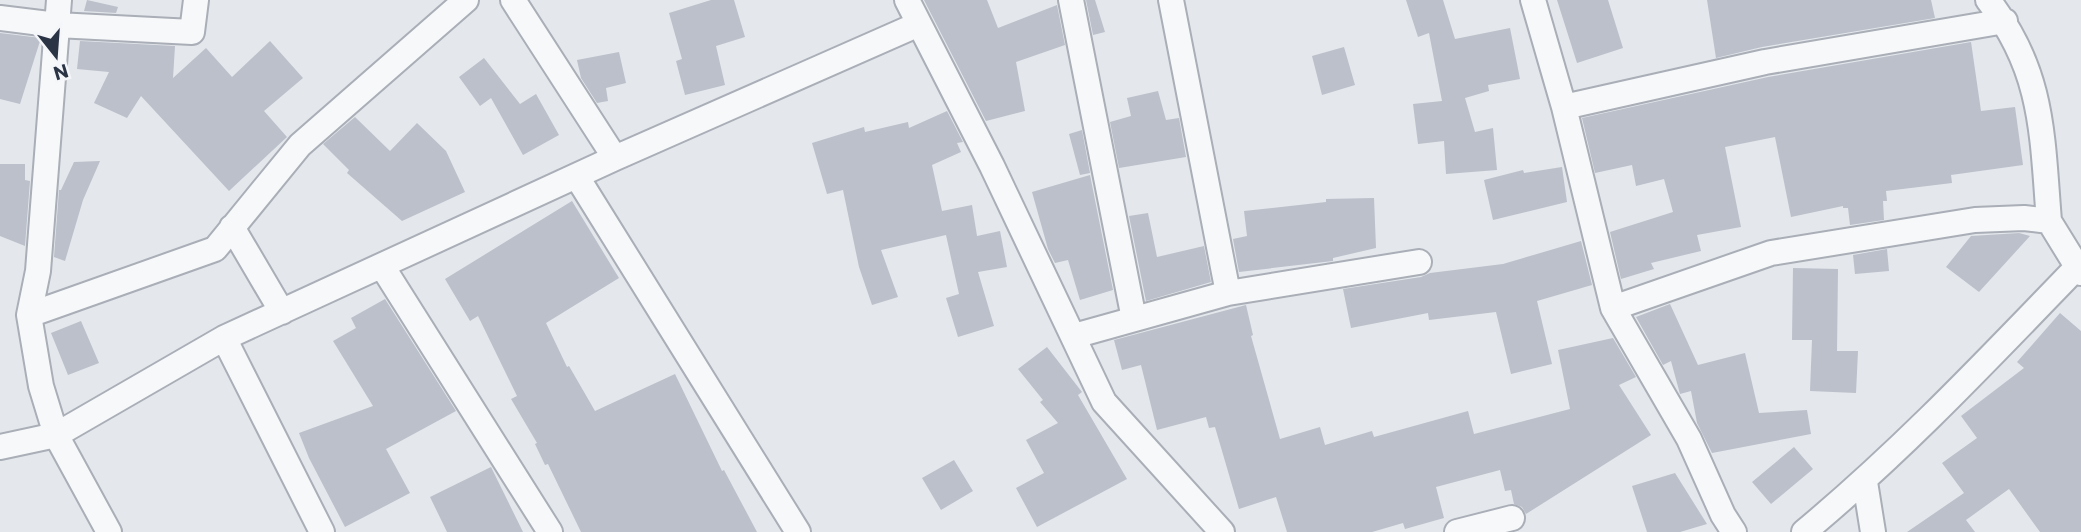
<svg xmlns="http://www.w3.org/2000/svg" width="2081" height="532" viewBox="0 0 2081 532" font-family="Commissioner,sans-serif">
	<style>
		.building { fill: #bbc0ca }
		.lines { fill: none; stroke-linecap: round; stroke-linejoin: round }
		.street-casing { stroke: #a9aeb7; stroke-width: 28 }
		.street { stroke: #f7f8fa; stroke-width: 24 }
	</style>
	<rect width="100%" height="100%" fill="#e4e7ec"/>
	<path class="building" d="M 87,0 L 118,7 L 116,13 L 84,11 Z
		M 711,0 L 734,0 L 745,37 L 716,46 L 725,85 L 685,95 L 676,61 L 682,59 L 669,13 Z
		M 924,0 L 987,0 L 998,28 L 1057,5 L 1065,45 L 1016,62 L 1025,111 L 986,121 Z
		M 1086,0 L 1095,0 L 1105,32 L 1093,35 Z
		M 1406,0 L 1443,0 L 1455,39 L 1510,28 L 1520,79 L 1488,85 L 1489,91 L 1465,98 L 1475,132 L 1493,128 L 1497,170 L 1446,174 L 1444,141 L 1418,144 L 1413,104 L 1442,101 L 1429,33 L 1418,37 Z
		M 1557,0 L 1608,0 L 1623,48 L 1577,63 Z
		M 1707,0 L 1931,0 L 1935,18 L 1762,47 L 1716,58 Z
		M 0,33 L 41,38 L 20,104 L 0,99 Z
		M 80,41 L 175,46 L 173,78 L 206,48 L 232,77 L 270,41 L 303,78 L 264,111 L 287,137 L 229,191 L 141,96 L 127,118 L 94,103 L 109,72 L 77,69 Z
		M 1971,42 L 1981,111 L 2015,107 L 2023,165 L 1951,175 L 1952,183 L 1886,191 L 1887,201 L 1883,201 L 1884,220 L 1850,225 L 1848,208 L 1843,208 L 1843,206 L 1791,217 L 1775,137 L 1725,147 L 1741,227 L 1697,235 L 1701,251 L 1651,263 L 1654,269 L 1621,279 L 1610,232 L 1673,212 L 1664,179 L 1636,186 L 1632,165 L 1595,173 L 1582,118 L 1768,77 Z
		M 1344,47 L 1355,85 L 1322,95 L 1312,56 Z
		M 619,52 L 626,83 L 606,88 L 608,101 L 597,103 L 581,78 L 577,60 Z
		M 484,58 L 520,104 L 536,94 L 559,135 L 523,155 L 491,98 L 480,106 L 459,77 Z
		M 1158,91 L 1166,120 L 1179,118 L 1186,157 L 1119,168 L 1110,122 L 1131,116 L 1127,98 Z
		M 947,111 L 963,142 L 957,143 L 961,152 L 932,165 L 942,211 L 972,205 L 977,236 L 1000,231 L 1007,267 L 978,272 L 994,326 L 958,337 L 946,298 L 959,294 L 946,235 L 881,250 L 898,297 L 872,305 L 859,267 L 843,190 L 827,194 L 812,143 L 864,127 L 865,132 L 908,122 L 909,128 Z
		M 355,117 L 390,151 L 417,123 L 446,151 L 465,192 L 402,221 L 347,173 L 349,170 L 323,144 Z
		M 1082,130 L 1090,173 L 1080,175 L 1069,134 Z
		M 100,161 L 83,200 L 65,261 L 54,257 L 59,190 L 61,190 L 74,162 Z
		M 0,164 L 25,164 L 25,180 L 30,181 L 25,246 L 0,236 Z
		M 1562,167 L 1567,202 L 1493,220 L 1484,180 L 1523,170 L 1524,173 Z
		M 1090,175 L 1113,290 L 1080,300 L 1068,260 L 1055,263 L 1048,249 L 1032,192 Z
		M 1374,198 L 1376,248 L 1333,258 L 1333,261 L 1239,272 L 1233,239 L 1247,236 L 1244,211 L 1326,202 L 1326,199 Z
		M 572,201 L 619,278 L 546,323 L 567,367 L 569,366 L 595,411 L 675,374 L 722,471 L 724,470 L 757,532 L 581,532 L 548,464 L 545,465 L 535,444 L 537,443 L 511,399 L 517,396 L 478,316 L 470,321 L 445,279 Z
		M 1148,213 L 1157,257 L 1204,246 L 1211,282 L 1146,301 L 1129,216 Z
		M 2019,233 L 2030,236 L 1979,292 L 1946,267 L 1971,236 Z
		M 1581,241 L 1592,285 L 1537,301 L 1552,364 L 1511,374 L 1496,312 L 1429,320 L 1428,313 L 1351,328 L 1343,289 L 1421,277 L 1430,273 L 1503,264 Z
		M 1887,249 L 1889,271 L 1855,274 L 1853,255 Z
		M 1793,268 L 1838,269 L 1837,351 L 1858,351 L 1856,393 L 1810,391 L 1812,340 L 1792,340 Z
		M 385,299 L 456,411 L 386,449 L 410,493 L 345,527 L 309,458 L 299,433 L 373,406 L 333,341 L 356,328 L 351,318 Z
		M 1670,304 L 1698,365 L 1745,353 L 1759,413 L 1807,410 L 1811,434 L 1712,453 L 1697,423 L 1691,391 L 1680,394 L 1671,361 L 1663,365 L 1636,317 Z
		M 1246,305 L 1253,335 L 1251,336 L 1280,439 L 1320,427 L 1325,445 L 1372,431 L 1374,437 L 1468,411 L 1474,434 L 1570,409 L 1558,350 L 1613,338 L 1636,377 L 1619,385 L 1651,435 L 1526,514 L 1522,507 L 1514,504 L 1511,490 L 1505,491 L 1500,470 L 1436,487 L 1444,518 L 1405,529 L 1403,523 L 1372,532 L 1287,532 L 1276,497 L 1239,509 L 1215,427 L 1209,428 L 1206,417 L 1157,430 L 1141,365 L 1122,370 L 1114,340 Z
		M 2060,313 L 2081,331 L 2081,532 L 2040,532 L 2009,489 L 1966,520 L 1975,532 L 1907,532 L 1964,493 L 1942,463 L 1977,438 L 1961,416 L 2024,368 L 2017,362 Z
		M 81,321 L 99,363 L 68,375 L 51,333 Z
		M 1047,347 L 1082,392 L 1078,395 L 1127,479 L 1037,527 L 1016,488 L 1044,473 L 1026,440 L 1058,423 L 1040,402 L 1043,400 L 1018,369 Z
		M 1794,447 L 1813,469 L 1771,504 L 1752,482 Z
		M 954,460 L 973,491 L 941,510 L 922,478 Z
		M 491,467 L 523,532 L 447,532 L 430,497 Z
		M 1675,473 L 1707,524 L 1680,532 L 1647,532 L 1632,486 Z"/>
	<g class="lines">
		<g class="street-casing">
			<path id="street" d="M 59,0 L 38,271 L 29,315 L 41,386 L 56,435 L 109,532
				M 513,0 L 615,158
				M 907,0 L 992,166 L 1104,402 L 1222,532
				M 1071,0 L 1134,319
				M 1171,0 L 1228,293
				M 1533,0 L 1564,107 L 1613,308 L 1689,439 L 1723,515 L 1734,532
				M 1988,0 C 2044,72 2042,135 2049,221
				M 0,18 L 57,25 L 192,32 L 196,0
				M 1564,107 L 1765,62 L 2005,21
				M 577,177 L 798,532
				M 232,227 L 282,312
				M 382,266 L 550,532
				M 1613,308 L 1771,253 L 1975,220 L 2024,218 L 2049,221 L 2081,273
				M 29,315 L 215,249 L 300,145 L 466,0
				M 1074,336 L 1228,293 L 1419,262
				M 224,338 L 322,532
				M 0,447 L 56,435 L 224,338 L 615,158 L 919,24
				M 1865,482 L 1873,532
				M 1457,532 L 1512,518
				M 1804,532 C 1905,448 1990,357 2081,263"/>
		</g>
		<use href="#street" class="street"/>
	</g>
	<g transform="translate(56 56) rotate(163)" stroke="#f4f6f9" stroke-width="5" paint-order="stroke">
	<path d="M0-5L12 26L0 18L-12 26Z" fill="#2b3445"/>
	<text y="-10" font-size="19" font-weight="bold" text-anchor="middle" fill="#2b3445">N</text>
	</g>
</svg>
